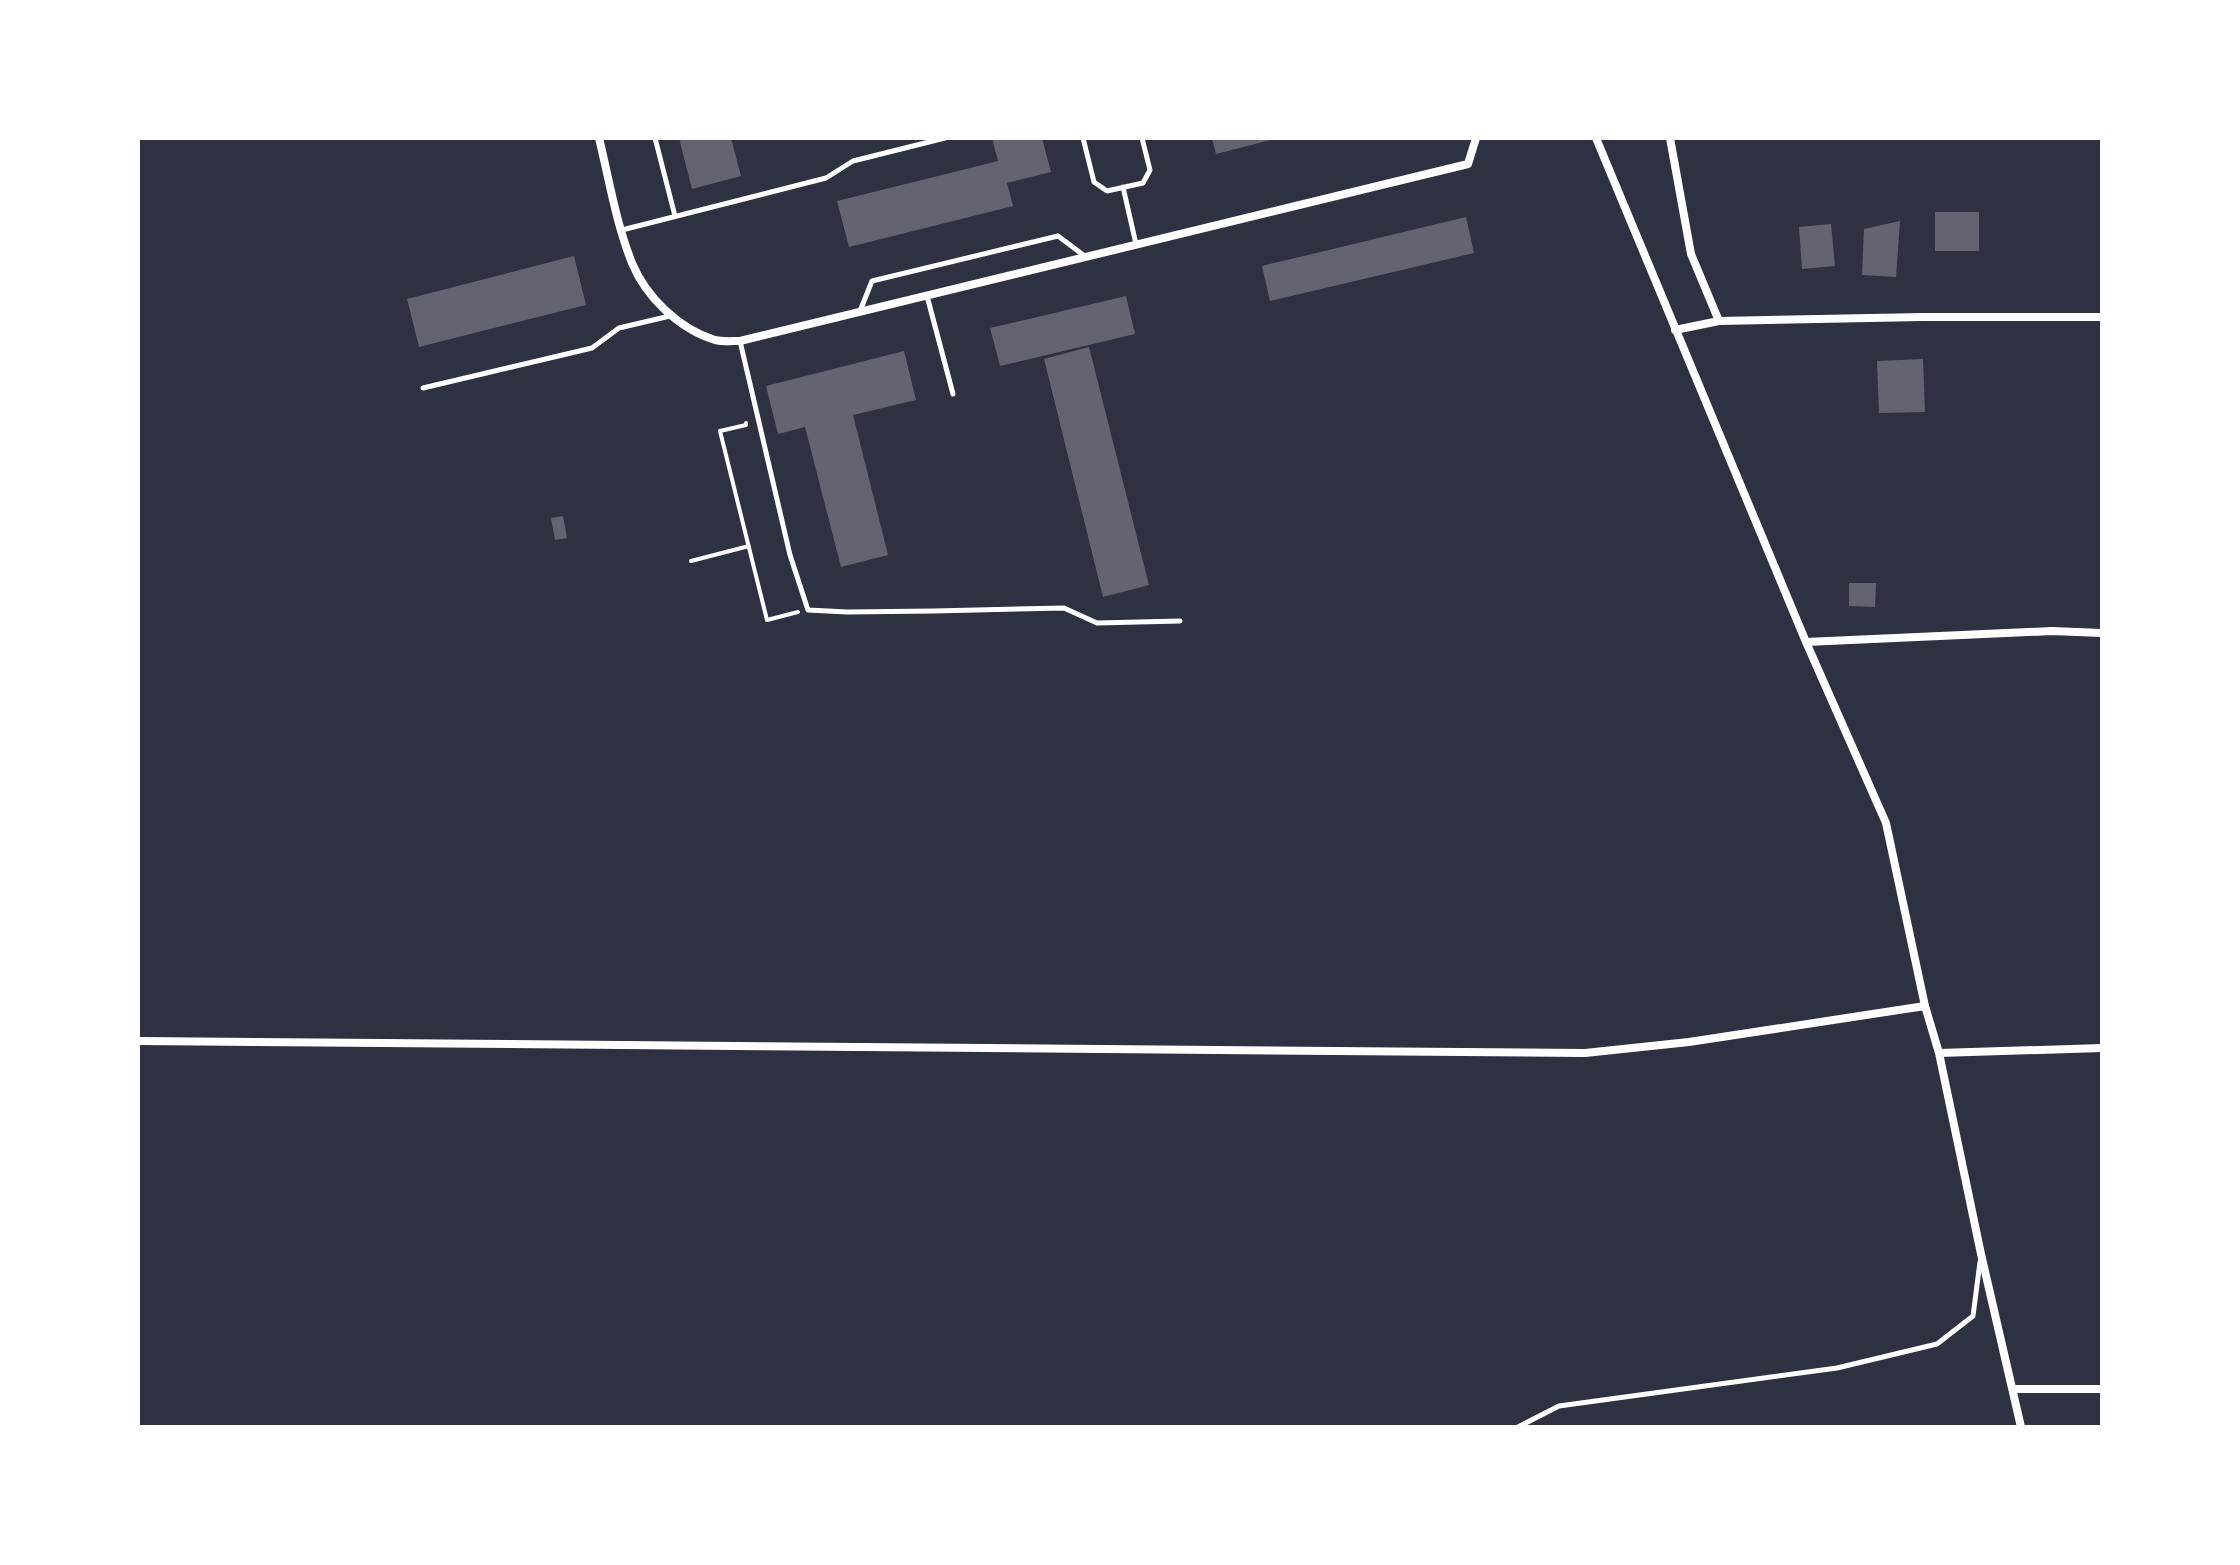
<svg xmlns="http://www.w3.org/2000/svg" width="2240" height="1565" viewBox="0 0 2240 1565" font-family="Lato,sans-serif">
	<style>
		.building { fill: #626471 }
		.lines { fill: none; stroke-linecap: round; stroke-linejoin: round }
		.path { stroke: #fff; stroke-width: 4 }
		.service { stroke: #fff; stroke-width: 5 }
		.minor { stroke: #fff; stroke-width: 8 }
	</style>
	<rect width="100%" height="100%" fill="#2d3142"/>
	<path class="building" d="M 679,138 L 731,138 L 741,176 L 692,189 Z
		M 992,138 L 1042,138 L 1051,172 L 1007,183 L 1013,206 L 849,247 L 837,201 L 998,161 Z
		M 1212,138 L 1274,138 L 1275,139 L 1216,154 Z
		M 1935,212 L 1979,212 L 1979,251 L 1935,251 Z
		M 1466,217 L 1474,253 L 1270,301 L 1262,266 Z
		M 1900,221 L 1896,277 L 1862,275 L 1864,229 Z
		M 1831,224 L 1835,266 L 1802,269 L 1799,227 Z
		M 574,256 L 586,305 L 419,347 L 407,299 Z
		M 1126,296 L 1135,334 L 1000,366 L 990,328 Z
		M 1089,347 L 1149,585 L 1103,597 L 1044,359 Z
		M 904,351 L 916,400 L 853,415 L 888,555 L 841,567 L 805,427 L 778,434 L 766,386 Z
		M 1923,359 L 1925,412 L 1879,413 L 1877,361 Z
		M 563,516 L 567,538 L 555,540 L 551,518 Z
		M 1849,583 L 1876,583 L 1875,607 L 1849,606 Z"/>
	<g class="lines">
		<path class="path" d="M 746,423 L 746,425 L 720,431 L 767,620 L 798,612
			M 691,561 L 749,546"/>
		<path class="service" d="M 655,138 L 675,216
			M 1083,138 L 1094,182 L 1107,191 L 1143,183 L 1150,170 L 1142,138
			M 1123,187 L 1136,244
			M 622,230 L 826,178 L 853,161 L 945,138
			M 927,296 L 953,394
			M 860,311 L 872,281 L 1058,236 L 1086,257
			M 740,341 L 790,555 L 808,610 L 847,612 L 934,611 L 1064,608 L 1097,623 L 1180,621
			M 423,388 L 592,348 L 619,328 L 670,316
			M 1518,1427 L 1559,1406 L 1837,1368 L 1937,1344 L 1973,1316 L 1980,1262"/>
		<path class="minor" d="M 599,138 C 609,179 616,223 632,263 C 646,297 679,329 715,340 C 723,342 732,341 740,341 L 1468,164 L 1476,138
			M 1596,138 L 1806,642 L 1886,823 L 1925,1006 L 1939,1053 L 1981,1254 L 2021,1427
			M 1670,138 L 1691,254 L 1719,321
			M 1675,330 L 1719,321 L 1923,317 L 2102,317
			M 1806,642 L 2052,631 L 2102,633
			M 138,1041 L 1585,1053 L 1689,1042 L 1925,1006
			M 1939,1053 L 2102,1048
			M 2013,1389 L 2102,1389"/>
	</g>
	<rect width="2240" height="1565" fill="none" stroke="#ffffff" stroke-width="280"/>
</svg>
